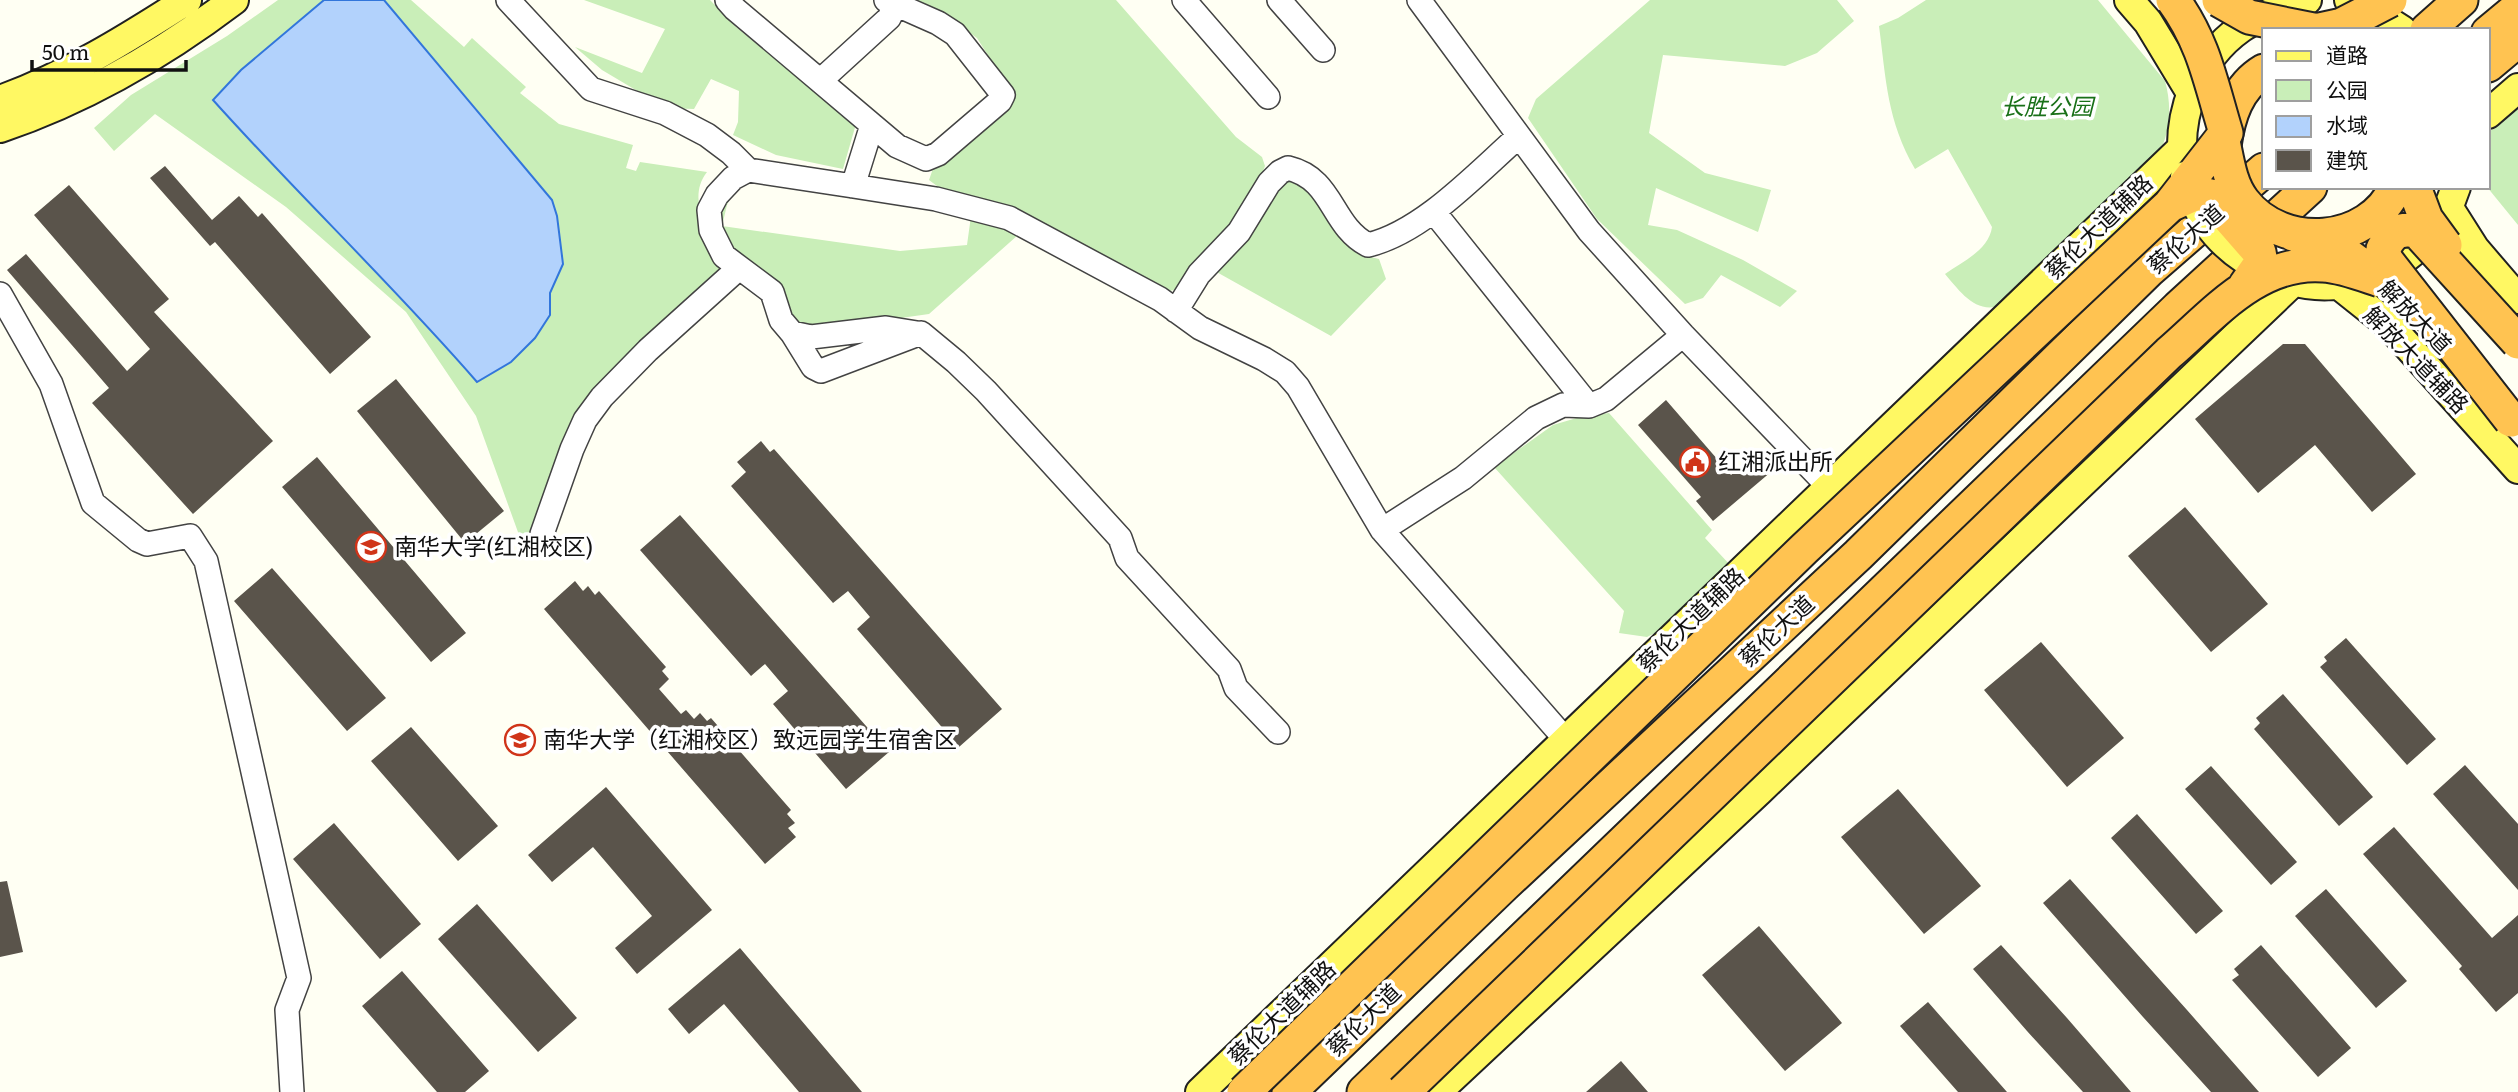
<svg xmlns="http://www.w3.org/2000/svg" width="2518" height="1092" viewBox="0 0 2518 1092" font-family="Literata,'Noto Sans SC',serif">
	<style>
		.green { fill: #c9eeb8 }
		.water { fill: #b2d2fc; stroke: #3276db; stroke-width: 2 }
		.building { fill: #5a544b }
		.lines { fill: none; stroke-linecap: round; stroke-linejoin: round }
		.minor-casing { stroke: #434343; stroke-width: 26 }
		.major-casing { stroke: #212121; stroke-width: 32 }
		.highway-casing { stroke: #212121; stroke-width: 37 }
		.minor { stroke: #fff; stroke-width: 23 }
		.major { stroke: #fff863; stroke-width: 28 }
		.highway { stroke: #ffc351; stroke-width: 33 }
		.major-bridge-casing { stroke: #212121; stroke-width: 32; stroke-linecap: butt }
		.highway-bridge-casing { stroke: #212121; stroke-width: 37; stroke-linecap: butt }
		.major-bridge { stroke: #fff863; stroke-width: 28 }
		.highway-bridge { stroke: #ffc351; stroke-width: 33 }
		.labels { text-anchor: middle; stroke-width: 7; stroke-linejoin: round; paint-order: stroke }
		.park-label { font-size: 23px; font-style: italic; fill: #197018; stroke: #fff }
		.street-label { font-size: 23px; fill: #101010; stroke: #fff }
		.poi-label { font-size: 23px; fill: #101010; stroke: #fff; text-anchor: start }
	</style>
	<rect width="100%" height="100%" fill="#fffff3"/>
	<path class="green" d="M 278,0 L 411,0 L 464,47 L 472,38 L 526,87 L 520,93 L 559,124 L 633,145 L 626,168 L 636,171 L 640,162 L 707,172 C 685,199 711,240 722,268 L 563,445 L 527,557 L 476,416 L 406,312 L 286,207 L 155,114 L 114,151 L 94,128 L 131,95 L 227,36 Z
		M 584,0 L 710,0 L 736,27 L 856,124 L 843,169 L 776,155 L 733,135 L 738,122 L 739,91 L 711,79 L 694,109 L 666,108 L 602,70 L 575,47 L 642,73 L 665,29 Z
		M 909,0 L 1116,0 L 1236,137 L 1262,157 L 1265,166 L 1252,200 L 1177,289 L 1166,292 L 941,189 L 929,180 L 936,160 L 1010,90 L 977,38 L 949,18 Z
		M 1650,0 L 1837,0 L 1854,21 L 1817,53 L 1785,66 L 1663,55 L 1649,133 L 1705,173 L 1771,190 L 1758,232 L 1656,188 L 1648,225 L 1677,230 L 1743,260 L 1797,291 L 1780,307 L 1721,275 L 1703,298 L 1685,304 L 1597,219 L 1528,118 L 1536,99 Z
		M 1926,0 L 2098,0 L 2165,81 C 2171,102 2171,126 2162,147 L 1995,307 C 1973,311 1958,289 1945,274 C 1962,262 1989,250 1992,227 L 1948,149 L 1915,169 C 1887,121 1886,79 1879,26 L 1898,18 Z
		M 2518,107 L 2518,225 L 2487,187 L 2488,133 Z
		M 1296,181 L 1303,183 L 1367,256 L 1379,259 L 1386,279 L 1331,336 L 1213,270 L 1281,182 Z
		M 736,185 L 727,205 L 722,226 L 900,251 L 967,245 L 971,216 L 1018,235 L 929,314 L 809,331 L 793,328 L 723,243 L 715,207 Z
		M 1609,413 L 1712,530 L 1705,538 L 1731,566 L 1657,632 L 1647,637 L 1619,633 L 1624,611 L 1494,467 L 1553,425 L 1580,417 Z"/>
	<path class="water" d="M 324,0 L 384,0 L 552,200 L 557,216 L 563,264 L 550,293 L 550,315 L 535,338 L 511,362 L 477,382 C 393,285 299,196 213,100 L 241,70 Z"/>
	<path class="building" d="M 165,166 L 212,220 L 239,196 L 258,217 L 262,213 L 371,337 L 330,374 L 215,242 L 210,246 L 150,178 Z
		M 69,185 L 169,299 L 154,312 L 273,441 L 193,514 L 92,403 L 109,388 L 7,270 L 26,254 L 127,371 L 150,349 L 34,215 Z
		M 2283,344 L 2305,344 L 2416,474 L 2372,512 L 2315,445 L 2258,493 L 2195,419 Z
		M 396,379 L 504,511 L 465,543 L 357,411 Z
		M 1666,400 L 1731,475 L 1756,453 L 1772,471 L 1713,521 L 1696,501 L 1701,497 L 1638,425 Z
		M 761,441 L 770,452 L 774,449 L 1002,709 L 959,747 L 857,629 L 870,617 L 848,591 L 833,603 L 731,486 L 746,472 L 737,462 Z
		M 317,457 L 466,633 L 431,662 L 282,487 Z
		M 2185,507 L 2268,604 L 2211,652 L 2128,556 Z
		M 680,515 L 889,752 L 846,789 L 773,704 L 788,691 L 765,664 L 751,676 L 640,550 Z
		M 272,568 L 386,698 L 347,731 L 234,601 Z
		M 575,581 L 583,591 L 588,586 L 595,595 L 599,591 L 666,667 L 662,671 L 669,679 L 659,689 L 681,714 L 686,710 L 694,719 L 700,713 L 707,721 L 711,718 L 791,810 L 787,814 L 795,823 L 788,828 L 796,837 L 765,864 L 544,609 Z
		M 2346,638 L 2436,739 L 2407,765 L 2320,667 L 2327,661 L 2324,657 Z
		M 2041,642 L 2124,738 L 2067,787 L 1984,690 Z
		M 2283,694 L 2373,797 L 2339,826 L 2254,729 L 2260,723 L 2256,718 Z
		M 411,727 L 498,826 L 458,861 L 371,761 Z
		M 2465,765 L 2518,824 L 2518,890 L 2433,794 Z
		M 2211,766 L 2297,862 L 2271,885 L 2185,789 Z
		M 606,787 L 712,910 L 637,974 L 615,948 L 652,916 L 593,847 L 552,882 L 528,855 Z
		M 1898,789 L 1981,886 L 1924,934 L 1841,837 Z
		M 2137,814 L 2223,911 L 2196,934 L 2111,838 Z
		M 334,823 L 421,924 L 380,959 L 293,859 Z
		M 2394,827 L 2492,938 L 2518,915 L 2518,993 L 2496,1012 L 2459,969 L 2462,966 L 2363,854 Z
		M 2070,879 L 2187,1010 L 2259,1092 L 2211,1092 L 2143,1017 L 2043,903 Z
		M 7,881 L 23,952 L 0,957 L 0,882 Z
		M 2326,889 L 2407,981 L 2376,1008 L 2295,916 Z
		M 477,904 L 577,1018 L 538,1052 L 438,939 Z
		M 1759,926 L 1842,1023 L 1785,1071 L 1702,975 Z
		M 2001,945 L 2067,1018 L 2131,1092 L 2083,1092 L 2027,1031 L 1973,969 Z
		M 2261,945 L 2351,1048 L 2318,1077 L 2232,980 L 2239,975 L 2234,969 Z
		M 740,948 L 862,1092 L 799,1092 L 724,1004 L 689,1034 L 668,1009 Z
		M 402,971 L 489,1071 L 465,1092 L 437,1092 L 362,1006 Z
		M 1928,1002 L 2007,1092 L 1958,1092 L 1900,1026 Z
		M 1621,1061 L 1648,1092 L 1586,1092 Z"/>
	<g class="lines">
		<g class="minor-casing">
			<path id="minor" d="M 508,0 L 591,89 L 665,113 L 707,135 L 731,153 L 748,170 L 853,186
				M 727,0 L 735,9 L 897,146 L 926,159 L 938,154 L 1000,101 L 1003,95 L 955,34 L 938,23 L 886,0
				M 1184,0 L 1268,97
				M 1279,0 L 1323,50
				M 1419,0 L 1589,231 L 1683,335 L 1829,487
				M 820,81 L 889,18 L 898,0
				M 872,125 L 853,186 L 936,199 L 1009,218 L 1160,299 L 1200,328 L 1264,359 L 1285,372 L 1298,387 L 1382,530 L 1566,740
				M 748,170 L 733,178 L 717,195 L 709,210 L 711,230 L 724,256 L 772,292 L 781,320 L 792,333 L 811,337 L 886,328 L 917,333
				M 1434,212 L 1589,406
				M 0,294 L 51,384 L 93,503 L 138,540 L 147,544 L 190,536 L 206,561 L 299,978 L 287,1010 L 292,1092
				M 1176,311 L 1199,274 L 1239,232 L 1269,183 L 1280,172 L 1288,168 C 1334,179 1330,225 1368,245 C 1423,232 1477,173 1519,136
				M 792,333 L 813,367 L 821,371 L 921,333 L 956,362 L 986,391 L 1120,538 L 1127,558 L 1229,669 L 1236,688 L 1278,732
				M 1382,530 L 1463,478 L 1536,418 L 1563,405 L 1589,406 L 1606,399 L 1683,335
				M 542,534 L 572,449 L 585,420 L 602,397 L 648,350 L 739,268"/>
		</g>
		<g class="major-casing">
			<path id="major" d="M 2129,0 L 2148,22 L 2191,93
				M 2349,0 L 2369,9 L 2402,30
				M 0,100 C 67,76 128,38 187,0
				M 2488,114 L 2518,88
				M 0,128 C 83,100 164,53 234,0
				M 2183,165 C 2177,114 2197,59 2241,28 C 2257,17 2280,9 2299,1 L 2307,0
				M 2449,208 L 2475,249 L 2518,299
				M 2277,276 C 2350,306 2433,261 2456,187
				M 2339,285 L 2388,324 L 2518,469
				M 1200,1092 L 2181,149
				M 1437,1092 L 1759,791 L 2292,283"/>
		</g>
		<g class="highway-casing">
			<path id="highway" d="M 2427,30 L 2461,0
				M 2488,33 L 2518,8
				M 2488,65 L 2518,40
				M 2224,146 C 2228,117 2237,87 2264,71
				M 1289,1092 L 1504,885 L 1858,555 L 2149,270 L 2264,170
				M 1364,1092 L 2178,308 L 2310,187"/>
		</g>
		<use href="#minor" class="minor"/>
		<use href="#major" class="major"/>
		<use href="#highway" class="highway"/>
		<g class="major-bridge-casing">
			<path id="major-bridge" d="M 2185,176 C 2199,223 2226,253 2271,274"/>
		</g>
		<g class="highway-bridge-casing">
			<path id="highway-bridge" d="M 2219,0 L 2249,17 L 2313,30
				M 2319,30 L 2342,25 L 2390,0
				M 2224,146 C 2228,166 2231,185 2243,201 C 2282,252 2369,246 2396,187
				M 2414,187 L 2426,219 L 2445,245
				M 2170,205 L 2196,193 L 2210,196 L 2259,252 L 2261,263 L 2245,286
				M 2293,234 L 2338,248 L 2357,262
				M 2511,420 L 2386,260 L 2383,249 C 2392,233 2397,228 2417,231 L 2518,342
				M 1244,1092 L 1804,549 L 2170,205 L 2226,133 C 2211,84 2204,42 2173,0
				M 1403,1092 L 2169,353 C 2213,315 2258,260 2323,265 C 2342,266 2362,274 2380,280"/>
		</g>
		<use href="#major-bridge" class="major-bridge"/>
		<use href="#highway-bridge" class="highway-bridge"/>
	</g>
	<defs>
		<g id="civic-ring" transform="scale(1.575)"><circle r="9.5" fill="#fff" stroke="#d03419" stroke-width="1.5"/><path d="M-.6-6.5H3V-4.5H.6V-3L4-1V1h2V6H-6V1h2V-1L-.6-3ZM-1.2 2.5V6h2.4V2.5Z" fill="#d03419"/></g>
		<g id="university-ring" transform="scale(1.575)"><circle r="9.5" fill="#fff" stroke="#d03419" stroke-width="1.5"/><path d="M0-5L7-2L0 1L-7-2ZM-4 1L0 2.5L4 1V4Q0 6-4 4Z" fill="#d03419"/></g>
	</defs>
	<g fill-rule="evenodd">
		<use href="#civic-ring" x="1695" y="462"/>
		<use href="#university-ring" x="371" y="547"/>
		<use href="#university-ring" x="520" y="740"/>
	</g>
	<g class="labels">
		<g class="park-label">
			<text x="2047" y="115">长胜公园</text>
		</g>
		<g class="street-label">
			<text transform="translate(2099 227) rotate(-44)" y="8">蔡伦大道辅路</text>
			<text transform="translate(2186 239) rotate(-41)" y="8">蔡伦大道</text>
			<text transform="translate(2415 317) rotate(46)" y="8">解放大道</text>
			<text transform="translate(2416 360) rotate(46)" y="8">解放大道辅路</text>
			<text transform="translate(1691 620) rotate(-44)" y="8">蔡伦大道辅路</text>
			<text transform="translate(1777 631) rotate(-43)" y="8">蔡伦大道</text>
			<text transform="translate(1282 1013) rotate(-44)" y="8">蔡伦大道辅路</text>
			<text transform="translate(1364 1020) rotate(-44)" y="8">蔡伦大道</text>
		</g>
		<g class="poi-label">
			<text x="1718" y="470">红湘派出所</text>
			<text x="394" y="555">南华大学(红湘校区)</text>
			<text x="543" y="748">南华大学（红湘校区）致远园学生宿舍区</text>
		</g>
	</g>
	<rect x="2262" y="28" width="228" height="161" fill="#ffffff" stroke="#9f9f9f" stroke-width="2"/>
	<rect x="2276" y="51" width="35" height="10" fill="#fff863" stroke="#9f9f9f" stroke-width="2"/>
	<text x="2326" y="63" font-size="21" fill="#101010">道路</text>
	<rect x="2276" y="80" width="35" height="21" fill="#c9eeb8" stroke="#9f9f9f" stroke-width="2"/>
	<text x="2326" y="98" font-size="21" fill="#101010">公园</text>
	<rect x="2276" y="116" width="35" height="21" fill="#b2d2fc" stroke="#9f9f9f" stroke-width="2"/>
	<text x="2326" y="133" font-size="21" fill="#101010">水域</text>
	<rect x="2276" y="150" width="35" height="21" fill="#5a544b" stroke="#9f9f9f" stroke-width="2"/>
	<text x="2326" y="168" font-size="21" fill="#101010">建筑</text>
	<path d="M32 60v10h154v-10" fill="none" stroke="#101010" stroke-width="3.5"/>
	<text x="42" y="60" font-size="21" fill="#101010" stroke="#ffffff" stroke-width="5" paint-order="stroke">50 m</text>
</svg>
